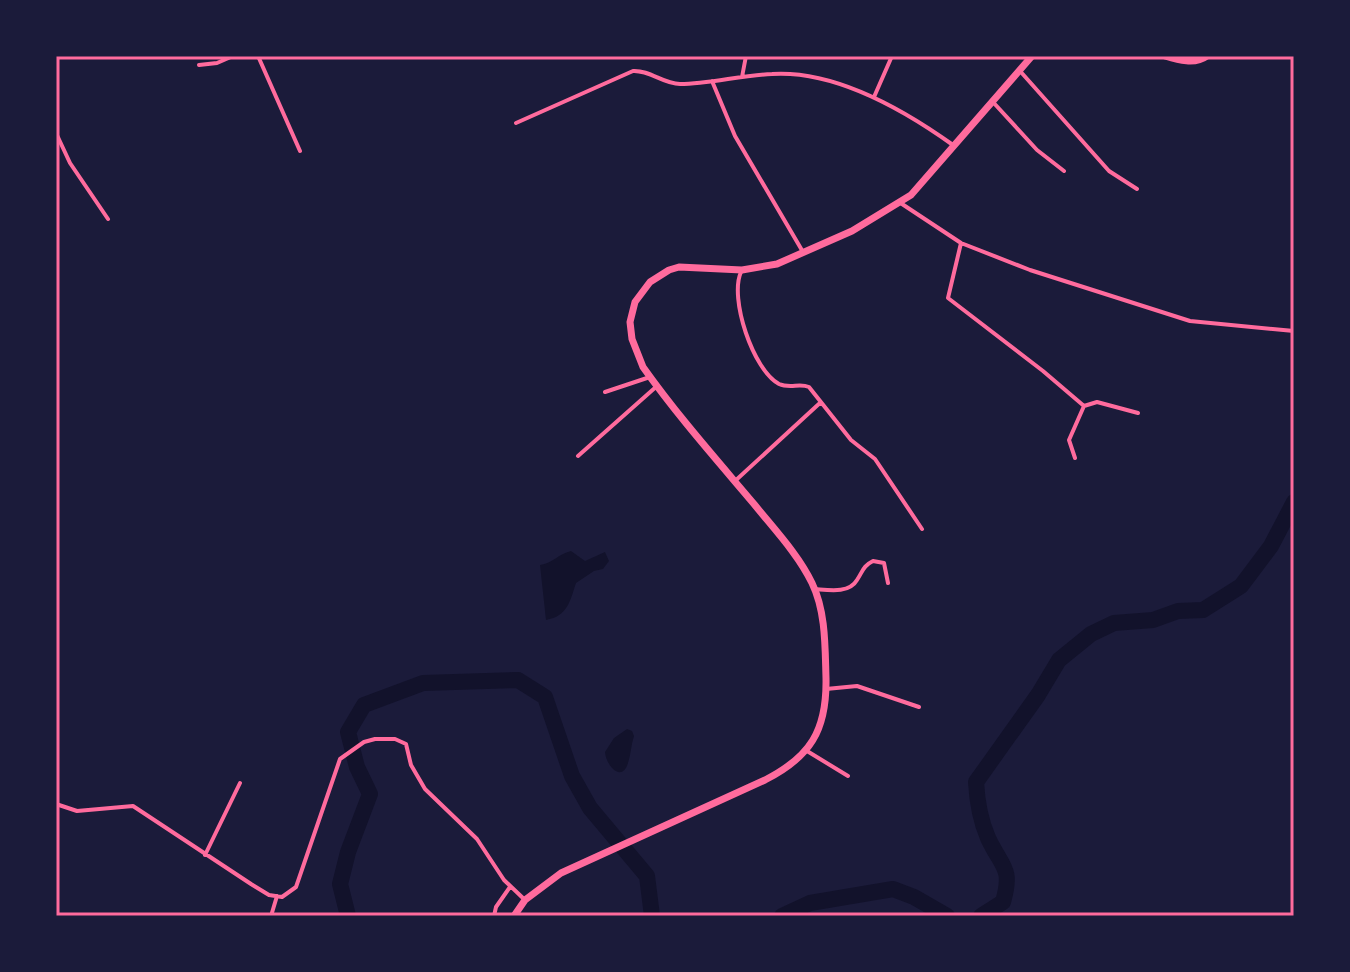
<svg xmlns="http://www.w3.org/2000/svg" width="1350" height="972" viewBox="0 0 1350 972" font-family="Mulish,sans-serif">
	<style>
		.water { fill: #12122b }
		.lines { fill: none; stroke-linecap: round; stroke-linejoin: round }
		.river { stroke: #12122b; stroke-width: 16 }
		.minor { stroke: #ff6b9d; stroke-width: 4 }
		.trunk { stroke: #ff6b9d; stroke-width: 7 }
		.neatline { fill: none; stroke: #ff6b9d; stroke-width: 3 }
	</style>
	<rect width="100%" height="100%" fill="#1b1b3a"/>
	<path class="water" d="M 571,551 L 585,561 L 605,552 L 609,561 L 603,569 L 594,571 L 576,583 C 570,601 568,616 546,620 L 540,565 C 553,563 558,554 571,551 Z
		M 627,729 L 632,731 L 634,736 C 631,745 631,754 628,763 C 622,783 606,766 605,752 L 614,738 Z"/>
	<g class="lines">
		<path class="river" d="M 348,916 L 340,884 L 348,852 L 370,794 L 357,767 L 348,732 L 364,705 L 423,683 L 518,680 L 545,697 L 572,776 L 590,808 L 647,876 L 652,916
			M 782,916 L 810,903 L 893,889 L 914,897 L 947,916
			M 981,916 L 1003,902 C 1013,867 1002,868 988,838 C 981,822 977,800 976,782 L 1038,695 L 1059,660 L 1091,634 L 1114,623 L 1153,620 L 1178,611 L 1203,610 L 1241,586 L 1271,546 L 1294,502"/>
		<path class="minor" d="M 258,56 L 300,151
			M 199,65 L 217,63 L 233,56
			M 1020,71 L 1109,171 L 1137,189
			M 742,77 L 746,56
			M 712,81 L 735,136 L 803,252
			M 874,97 L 892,56
			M 992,101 L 1037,150 L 1064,171
			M 516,123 L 633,71 C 650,70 663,84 680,84 C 710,84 741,75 772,74 C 835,70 904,110 953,145
			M 56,133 L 70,163 L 108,219
			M 899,202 L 961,243 L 1030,270 L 1190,321 L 1294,331
			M 961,243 L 948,298 L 1043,371 L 1084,406 L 1097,402 L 1138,413
			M 741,272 C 729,298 753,370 779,384 C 790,389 799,383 809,387 L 851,440 L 875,459 L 922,529
			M 605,392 L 650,377
			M 578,456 L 657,386
			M 1075,458 L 1069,440 L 1084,406
			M 735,481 L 821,402
			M 815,589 C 828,590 849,594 857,580 C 863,571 863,566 873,561 L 884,563 L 888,583
			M 826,689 L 857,686 L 919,707
			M 807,751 L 848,776
			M 56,804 L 77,811 L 133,806 L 251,884 L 269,895 L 282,897 L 296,887 L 340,759 L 364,742 L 375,739 L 395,739 L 406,744 L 411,765 L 425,789 L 477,839 L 504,880 L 525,900
			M 205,855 L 240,783
			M 271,916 L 277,896
			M 494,916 L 496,907 L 510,887"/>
		<path class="trunk" d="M 1165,56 C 1178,60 1195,65 1207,56
			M 514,916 L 525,900 L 561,873 L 765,780 C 810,757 827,731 826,678 C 825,647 826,612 812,583 C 798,554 774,529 754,504 C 716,459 677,415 643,367 L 632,339 L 630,322 L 635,302 L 650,282 L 669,270 L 679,267 L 742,270 L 777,264 L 852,231 L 911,195 L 1032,56"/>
	</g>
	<rect width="1350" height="972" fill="none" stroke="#1b1b3a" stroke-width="116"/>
	<rect x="58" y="58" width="1234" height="856" class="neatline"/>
</svg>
